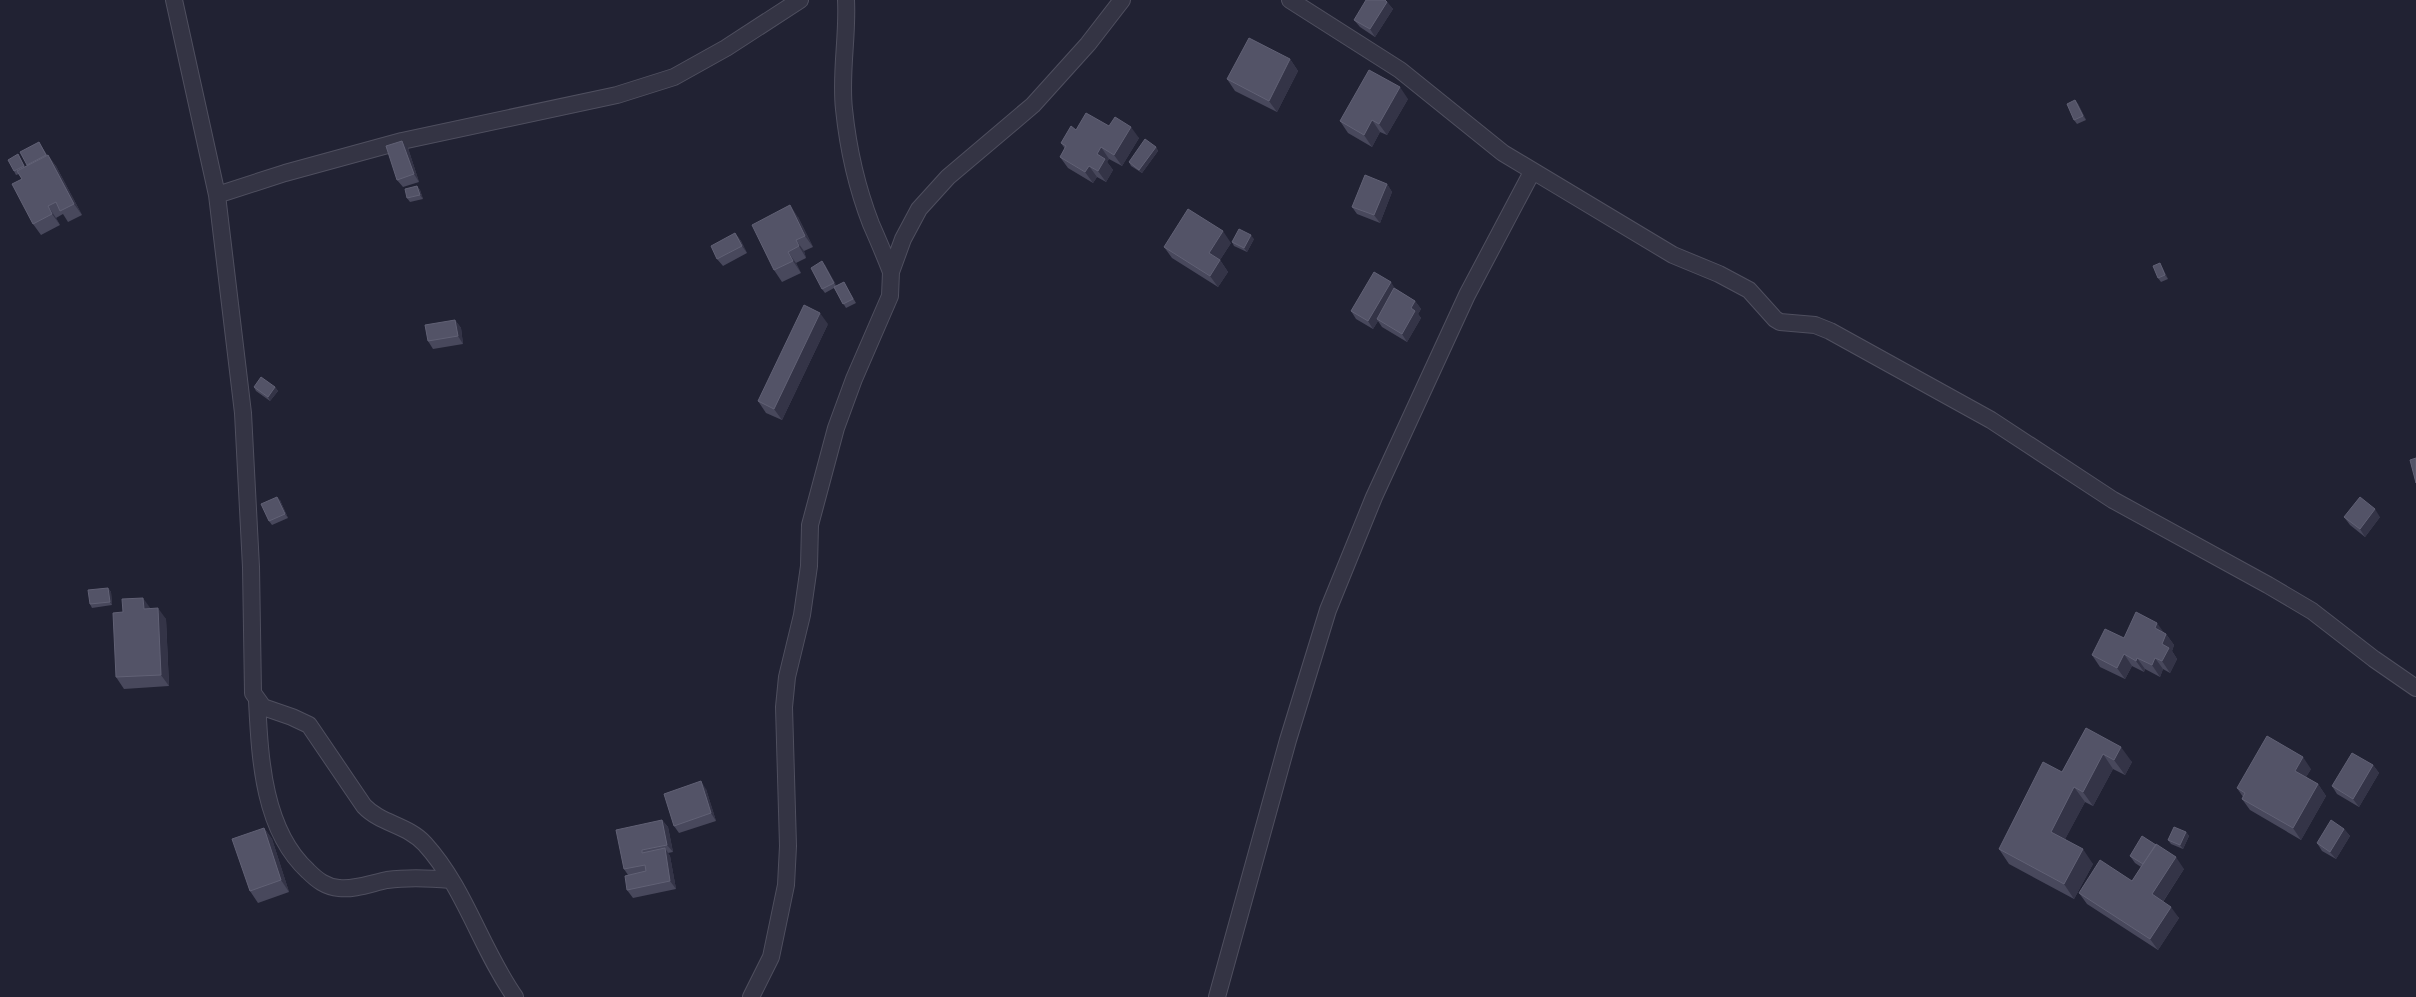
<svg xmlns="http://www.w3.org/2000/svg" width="2416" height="997" viewBox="0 0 2416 997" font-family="Raleway,sans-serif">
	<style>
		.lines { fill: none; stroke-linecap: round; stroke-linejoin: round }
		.minor-casing { stroke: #4f4f5f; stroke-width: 18 }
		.minor { stroke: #343444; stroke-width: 16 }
		.wall { fill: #48485c }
		.shaded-wall { fill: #343447 }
		.building { fill: #535367; stroke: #616175 }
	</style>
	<rect width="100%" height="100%" fill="#212233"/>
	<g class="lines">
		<g class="minor-casing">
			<path id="minor" d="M 174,0 L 217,195 L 243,413 L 251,567 L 253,693 L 263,707 L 292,717 L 309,725 L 364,806 C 381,824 408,825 425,844 C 465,888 481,949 515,997
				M 846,0 C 848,37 840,73 844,109 C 848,148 857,188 871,224 C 878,240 885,256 891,272
				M 1290,0 L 1400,70 L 1503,153 L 1673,255 L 1719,274 L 1749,290 L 1775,319 L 1780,322 L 1815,325 L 1830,331 L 1991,420 L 2113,500 L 2268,585 L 2312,611 L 2374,659 L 2416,688
				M 217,195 L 285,173 L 402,141 L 617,95 L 674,77 L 726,48 L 800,0
				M 257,701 C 260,758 263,830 308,871 C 317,880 326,887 339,888 C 354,890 372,883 387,880 C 409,877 429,878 451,880
				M 751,997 L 771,957 L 786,885 L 788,846 L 784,707 L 787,677 L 802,615 L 809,566 L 810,525 L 836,428 L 854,379 L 890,296 L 891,272 L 903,239 L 919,209 L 948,177 L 1033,105 L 1088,44 L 1122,0
				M 1217,997 L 1288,740 L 1328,610 L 1374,497 L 1467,295 L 1532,172"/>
		</g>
		<use href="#minor" class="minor"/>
	</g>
	<path class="wall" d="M 1387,2 L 1393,9 L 1375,37 L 1360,27 L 1354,20 Z
		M 1290,59 L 1298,71 L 1277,112 L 1235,91 L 1227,79 Z
		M 1408,99 L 1387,135 L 1380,132 L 1372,147 L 1348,133 L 1340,121 Z
		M 2075,100 L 2078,104 L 2086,120 L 2077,124 L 2074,120 Z
		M 1109,126 L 1139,138 L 1122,166 L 1109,159 L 1107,162 L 1113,170 L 1106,182 L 1097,177 L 1093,183 L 1068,168 L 1060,157 L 1065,149 L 1061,143 L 1076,130 Z
		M 39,142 L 47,155 L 56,166 L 82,215 L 68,222 L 63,214 L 56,218 L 60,225 L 41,235 L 33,224 L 22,179 L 19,174 L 16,175 L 14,171 L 18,154 L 25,167 L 27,165 Z
		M 1156,147 L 1158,151 L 1142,173 L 1131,166 L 1129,162 Z
		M 408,148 L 419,182 L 403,187 L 397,180 Z
		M 1387,184 L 1392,192 L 1380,223 L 1357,214 L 1352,207 Z
		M 417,186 L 420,190 L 423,199 L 410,202 L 407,198 Z
		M 798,217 L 813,247 L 804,251 L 806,258 L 796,263 L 801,273 L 782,282 L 774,270 Z
		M 735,233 L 741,241 L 747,253 L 723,266 L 717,259 Z
		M 1254,239 L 1247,252 L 1234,246 L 1232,242 Z
		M 1231,243 L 1220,260 L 1228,272 L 1218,287 L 1172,258 L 1164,247 Z
		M 825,265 L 836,286 L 844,282 L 856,303 L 846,308 L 834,288 L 825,293 L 822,289 Z
		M 2162,267 L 2168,279 L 2161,282 L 2158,278 Z
		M 1396,289 L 1415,301 L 1421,309 L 1418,314 L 1421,318 L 1407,342 L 1382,327 L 1378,321 L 1373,329 L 1356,319 L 1351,311 Z
		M 455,320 L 461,328 L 463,344 L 433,349 L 428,341 Z
		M 828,324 L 782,420 L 766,413 L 758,401 Z
		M 254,387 L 275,387 L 278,391 L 270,401 L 256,391 Z
		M 280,500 L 288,518 L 272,525 L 269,521 Z
		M 2344,517 L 2380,517 L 2365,537 L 2350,525 Z
		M 108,588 L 111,592 L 112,605 L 92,608 L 90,604 Z
		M 151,608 L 166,619 L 169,686 L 124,689 L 116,677 L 123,612 Z
		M 2164,633 L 2166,634 L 2174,645 L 2172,651 L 2177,659 L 2170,673 L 2163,669 L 2160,677 L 2145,669 L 2144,672 L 2132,666 L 2125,679 L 2100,667 L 2092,655 L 2124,638 Z
		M 2086,728 L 2132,762 L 2125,775 L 2113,769 L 2093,806 L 2085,802 L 2065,839 L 2093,864 L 2074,899 L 2009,864 L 1999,849 L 2062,772 Z
		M 2373,765 L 2379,773 L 2359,807 L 2337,794 L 2332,786 Z
		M 2311,769 L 2306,777 L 2318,784 L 2326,796 L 2301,840 L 2250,810 L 2242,799 L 2243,797 L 2237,788 Z
		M 706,789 L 716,821 L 679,833 L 674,826 Z
		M 662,820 L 668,827 L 673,852 L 668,853 L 670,856 L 676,889 L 633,898 L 627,890 L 628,875 L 624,869 Z
		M 264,828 L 272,839 L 289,892 L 258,903 L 250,891 Z
		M 2344,829 L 2350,836 L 2336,859 L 2322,851 L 2317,843 Z
		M 2186,832 L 2189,836 L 2183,849 L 2171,844 L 2168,840 Z
		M 2130,856 L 2184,869 L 2163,902 L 2179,918 L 2158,950 L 2087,904 L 2079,893 L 2132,881 L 2141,867 L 2135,863 Z"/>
	<path class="shaded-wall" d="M 1387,2 L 1393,9 L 1375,37 L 1370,29 Z
		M 1290,59 L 1298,71 L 1277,112 L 1269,101 Z
		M 1400,87 L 1408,99 L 1387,135 L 1379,124 Z
		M 2075,100 L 2078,104 L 2086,120 L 2083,116 Z
		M 1372,120 L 1380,132 L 1372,147 L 1364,135 Z
		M 1131,127 L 1139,138 L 1122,166 L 1114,155 Z
		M 402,141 L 408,148 L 419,182 L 414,174 Z
		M 1101,147 L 1109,159 L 1107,162 L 1113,170 L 1106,182 L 1098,171 L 1097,154 Z
		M 1156,147 L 1158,151 L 1142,173 L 1139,170 Z
		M 48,155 L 56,166 L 82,215 L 74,204 Z
		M 1089,166 L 1097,177 L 1093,183 L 1085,172 Z
		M 1387,184 L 1392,192 L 1380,223 L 1374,215 Z
		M 417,186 L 420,190 L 423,199 L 420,195 Z
		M 790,205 L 798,217 L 813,247 L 805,236 Z
		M 48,206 L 56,218 L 60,225 L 52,214 Z
		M 1223,231 L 1231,243 L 1220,260 L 1228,272 L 1218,287 L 1210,276 L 1209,253 Z
		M 735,233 L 741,241 L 747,253 L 742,246 Z
		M 1251,235 L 1254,239 L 1247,252 L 1244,248 Z
		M 796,240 L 804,251 L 806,258 L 799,246 Z
		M 788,252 L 796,263 L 801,273 L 793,261 Z
		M 822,261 L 825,265 L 837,286 L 834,283 Z
		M 2160,263 L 2168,279 L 2165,275 Z
		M 1391,282 L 1396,290 L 1377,319 L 1378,321 L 1373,329 L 1368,321 Z
		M 1415,301 L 1421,309 L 1418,314 L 1421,318 L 1407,342 L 1402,334 L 1411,308 Z
		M 820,313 L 828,324 L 782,420 L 774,409 Z
		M 455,320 L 461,328 L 463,344 L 458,336 Z
		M 275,387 L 278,391 L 270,401 L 268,397 Z
		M 277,497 L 280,500 L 288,518 L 285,514 Z
		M 2375,509 L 2380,517 L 2365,537 L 2360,529 Z
		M 108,588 L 111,592 L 112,605 L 110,602 Z
		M 143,598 L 151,609 L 144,609 Z
		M 158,608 L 166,619 L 169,686 L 161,675 Z
		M 2157,623 L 2165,634 L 2155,628 Z
		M 2166,634 L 2174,645 L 2172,651 L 2177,659 L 2170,673 L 2162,661 L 2162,644 Z
		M 2124,654 L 2132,666 L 2125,679 L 2117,668 Z
		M 2137,658 L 2145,669 L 2144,672 L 2136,661 Z
		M 2155,658 L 2163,669 L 2160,677 L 2152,665 Z
		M 2121,747 L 2132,762 L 2125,775 L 2114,760 Z
		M 2103,754 L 2113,769 L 2093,806 L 2083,792 Z
		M 2303,757 L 2311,769 L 2303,782 L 2295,771 Z
		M 2373,765 L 2379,773 L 2359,807 L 2353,799 Z
		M 701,781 L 706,789 L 716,821 L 711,813 Z
		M 2318,784 L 2326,796 L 2301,840 L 2293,828 Z
		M 2074,787 L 2085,802 L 2061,847 L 2051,832 Z
		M 662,820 L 668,827 L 673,852 L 667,845 Z
		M 264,828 L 272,839 L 289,892 L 281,880 Z
		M 2344,829 L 2350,836 L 2336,859 L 2330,852 Z
		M 2186,832 L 2189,836 L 2183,849 L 2180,845 Z
		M 665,848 L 670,856 L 676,889 L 670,881 Z
		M 2083,849 L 2093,864 L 2074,899 L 2064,884 Z
		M 2176,857 L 2184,869 L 2160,906 L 2152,894 Z
		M 2171,907 L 2179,918 L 2158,950 L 2150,939 Z"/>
	<path class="building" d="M 1366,0 L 1385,0 L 1387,2 L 1370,29 L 1354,20 Z
		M 1249,38 L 1290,59 L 1269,101 L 1227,79 Z
		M 1369,70 L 1400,87 L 1379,124 L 1372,120 L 1364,135 L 1340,121 Z
		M 2075,100 L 2083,116 L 2074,120 L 2067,104 Z
		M 1086,113 L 1109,126 L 1115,117 L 1131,127 L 1114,155 L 1101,147 L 1097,154 L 1105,159 L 1098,171 L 1089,166 L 1085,172 L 1060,157 L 1066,146 L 1061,143 L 1071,126 L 1076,130 Z
		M 1145,139 L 1156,147 L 1139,170 L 1129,162 Z
		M 402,141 L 414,174 L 397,180 L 386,146 Z
		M 39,142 L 46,155 L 27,165 L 20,152 Z
		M 18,154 L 24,166 L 14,171 L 8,160 Z
		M 48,155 L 74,204 L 60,211 L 56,202 L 48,206 L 52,214 L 33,224 L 12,184 L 22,179 L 17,171 Z
		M 1365,175 L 1387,184 L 1374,215 L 1352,207 Z
		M 417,186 L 420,195 L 407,198 L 405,189 Z
		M 790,205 L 805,236 L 796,240 L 799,246 L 788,252 L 793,261 L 774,270 L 752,225 Z
		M 1188,209 L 1223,231 L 1209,253 L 1220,260 L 1210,276 L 1164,247 Z
		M 1239,229 L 1251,235 L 1244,248 L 1232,242 Z
		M 735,233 L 742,246 L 717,259 L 711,246 Z
		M 822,261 L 834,283 L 822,289 L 811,268 Z
		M 2160,263 L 2165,275 L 2158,278 L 2153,266 Z
		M 1374,272 L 1391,282 L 1368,321 L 1351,311 Z
		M 844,282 L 853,299 L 843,304 L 834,287 Z
		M 1394,288 L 1415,301 L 1411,308 L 1415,311 L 1402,334 L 1377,319 Z
		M 804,305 L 820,313 L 774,409 L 758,401 Z
		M 455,320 L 458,336 L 428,341 L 425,325 Z
		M 261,377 L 275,387 L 268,397 L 254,387 Z
		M 2416,458 L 2416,483 L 2410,460 Z
		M 277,497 L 285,514 L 269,521 L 261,504 Z
		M 2360,497 L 2375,509 L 2360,529 L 2344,517 Z
		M 108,588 L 110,602 L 90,604 L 88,590 Z
		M 143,598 L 144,609 L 158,608 L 161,675 L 116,677 L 113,613 L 123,612 L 122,599 Z
		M 2136,612 L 2157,623 L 2155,628 L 2166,634 L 2162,644 L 2169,648 L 2162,661 L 2155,658 L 2152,665 L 2137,658 L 2136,661 L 2124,654 L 2117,668 L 2092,655 L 2105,629 L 2124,638 Z
		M 2086,728 L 2121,747 L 2114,760 L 2103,754 L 2083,792 L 2074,787 L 2051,832 L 2083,849 L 2064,884 L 1999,849 L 2043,762 L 2062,772 Z
		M 2267,736 L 2303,757 L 2295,771 L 2318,784 L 2293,828 L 2242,799 L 2245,793 L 2237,788 Z
		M 2352,753 L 2373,765 L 2353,799 L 2332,786 Z
		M 701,781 L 711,813 L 674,826 L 664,794 Z
		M 662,820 L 667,845 L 642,850 L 642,853 L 665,848 L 670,881 L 627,890 L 625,876 L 646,871 L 645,865 L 624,869 L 616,830 Z
		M 2331,820 L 2344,829 L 2330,852 L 2317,843 Z
		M 2174,827 L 2186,832 L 2180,845 L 2168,840 Z
		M 264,828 L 281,880 L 250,891 L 232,839 Z
		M 2142,836 L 2156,845 L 2143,864 L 2130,856 Z
		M 2156,844 L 2176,857 L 2152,894 L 2171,907 L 2150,939 L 2079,893 L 2100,860 L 2132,881 Z"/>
</svg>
